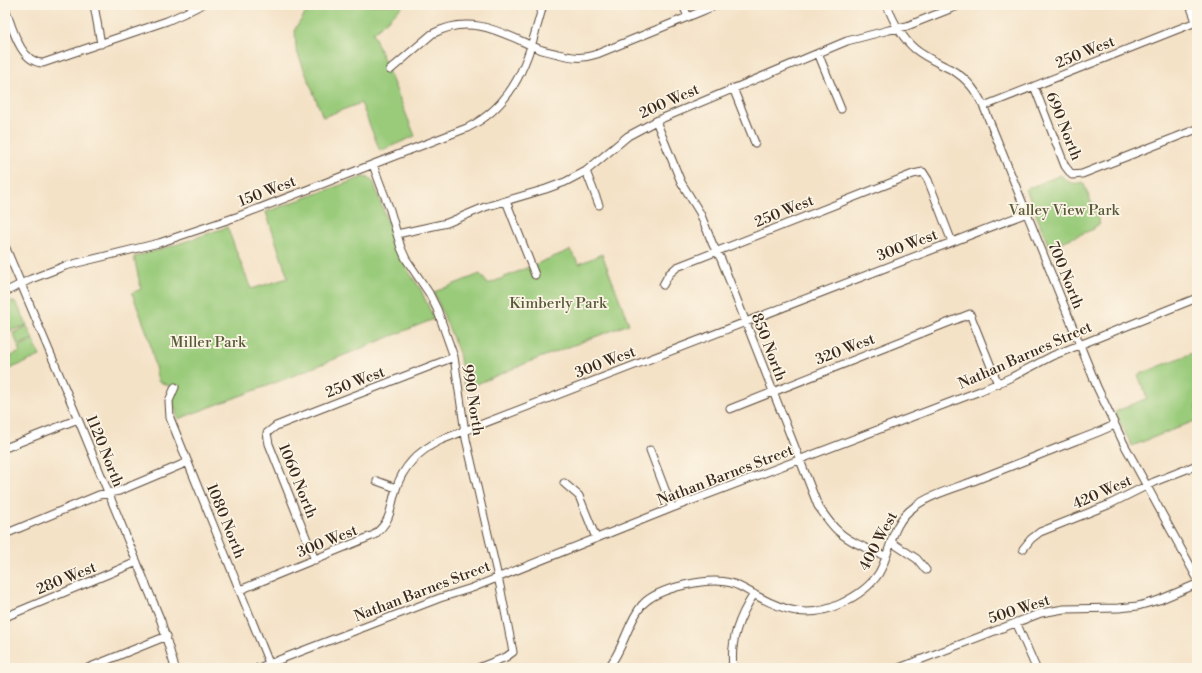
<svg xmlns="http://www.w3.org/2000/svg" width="1202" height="673" viewBox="0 0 1202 673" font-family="'Libre Bodoni',serif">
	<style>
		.green { fill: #9acb7a; stroke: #6a7a4c }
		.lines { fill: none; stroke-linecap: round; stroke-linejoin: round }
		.minor-casing { stroke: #574637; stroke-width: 9 }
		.minor { stroke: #fff; stroke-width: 7 }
		.labels { text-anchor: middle; stroke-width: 3.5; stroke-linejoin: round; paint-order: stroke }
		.street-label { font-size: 15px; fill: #3b2a1e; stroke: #fcf5e5 }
		.park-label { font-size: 15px; fill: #585a3a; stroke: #fcf5e5 }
	</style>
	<rect width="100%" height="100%" fill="#fcf5e5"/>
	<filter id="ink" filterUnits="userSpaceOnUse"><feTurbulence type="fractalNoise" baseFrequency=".025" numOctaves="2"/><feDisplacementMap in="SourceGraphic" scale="8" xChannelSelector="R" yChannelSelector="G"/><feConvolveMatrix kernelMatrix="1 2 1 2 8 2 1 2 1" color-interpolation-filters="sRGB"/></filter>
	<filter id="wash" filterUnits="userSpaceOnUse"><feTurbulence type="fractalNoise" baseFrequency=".012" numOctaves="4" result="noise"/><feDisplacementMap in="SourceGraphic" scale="16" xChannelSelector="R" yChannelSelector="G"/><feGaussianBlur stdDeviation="0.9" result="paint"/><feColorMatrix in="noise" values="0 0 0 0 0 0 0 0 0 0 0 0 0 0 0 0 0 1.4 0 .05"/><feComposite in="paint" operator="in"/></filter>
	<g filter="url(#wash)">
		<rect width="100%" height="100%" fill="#f4e2c7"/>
		<path class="green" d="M 311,5 L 404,5 L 373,33 L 415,136 L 380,151 L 361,103 L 323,117 L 296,49 L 295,29 Z
			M 1061,175 C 1067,183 1074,185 1083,182 L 1100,224 L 1094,227 L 1094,229 L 1049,247 L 1026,189 Z
			M 363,177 L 370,178 L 374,183 L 400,259 L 420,288 L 434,319 L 280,381 L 178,419 L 169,386 L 158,381 L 149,338 L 132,293 L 141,289 L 134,257 L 178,244 L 227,227 L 251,289 L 288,278 L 266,212 Z
			M 570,250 L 579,264 L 602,254 L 629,324 L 529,362 L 465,389 L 459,353 L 434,292 L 480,274 L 488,284 Z
			M 12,301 L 17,304 L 27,325 L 10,331 L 8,326 L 5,327 L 5,303 Z
			M 27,326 L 33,339 L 18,345 L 13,333 Z
			M 33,340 L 40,356 L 5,371 L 5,362 L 11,359 L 11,356 L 20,352 L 18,347 Z
			M 1197,351 L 1197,420 L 1132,446 L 1115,412 L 1147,398 L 1138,375 Z"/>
	</g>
	<g filter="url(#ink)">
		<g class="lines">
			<g class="minor-casing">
				<path id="minor" d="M 94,5 L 101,44
					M 683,5 L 688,17
					M 887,5 C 893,21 901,37 915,49 C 926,58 939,63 952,70 C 970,80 980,96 987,115 L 1097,387 L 1124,444 L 1197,578
					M 1190,5 L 1197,24
					M 5,8 C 12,26 20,63 43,63 L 167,21 L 187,12 L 201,5
					M 818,53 L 841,109
					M 390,70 L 432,34 C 471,13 502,33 537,48 C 543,51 551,52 558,54 C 574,58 581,59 597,54 L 717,5
					M 1034,86 L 1065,166 L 1072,175 L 1082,174 L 1197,129
					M 733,88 L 755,143
					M 984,106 L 1196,22
					M 656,121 L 681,182 L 700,213 L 713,245 L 721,259 L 818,506 C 824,514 830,524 838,531 C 851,543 869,549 885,556
					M 373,165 L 390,210 L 401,248 L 406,259 L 429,293 L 437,309 L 454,357 L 466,439 L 500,586 L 513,652 L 506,657 L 478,668
					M 586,171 L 599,205
					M 506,201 L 535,275
					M 397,234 L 447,223 L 485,207 L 546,189 L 565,182 L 586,171 L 628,136 L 656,121 L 847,41 L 889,30 L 907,26 L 960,5
					M 5,246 L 78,419 L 161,621 L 175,668
					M 663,285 L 669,274 L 677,267 L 913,174 L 923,172 L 928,180 L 952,242
					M 5,292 L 31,279 L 65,266 L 159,243 L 239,216 L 467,128 C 518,103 529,55 543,5
					M 175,387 L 169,401 L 170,418 L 269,663
					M 730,409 L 970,314 L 998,384
					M 5,448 L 78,419
					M 650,450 L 672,508
					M 377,481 L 396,488
					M 564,483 L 579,496 L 596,538
					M 5,534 L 99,495 L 119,491 L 188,462
					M 891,542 L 917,559 L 926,570
					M 1023,549 L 1031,539 L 1040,532 L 1108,505 L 1154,482 L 1197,465
					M 315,560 L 269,444 L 267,433 L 276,426 L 454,357
					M 240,590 L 374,535 C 393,519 389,510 396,489 C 403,466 420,450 441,440 L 1027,213
					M 5,617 L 137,562
					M 1016,622 L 1036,668
					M 88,668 L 167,636
					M 258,668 L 440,598 L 472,588 L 672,508 L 980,391 L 1012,377 L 1052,356 L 1197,298
					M 608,668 C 624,649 627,623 642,605 C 658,587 710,577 731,583 C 741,586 748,591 757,596 C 785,611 809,619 840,604 C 855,597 870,587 879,573 C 892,550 890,524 914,507 C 930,495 952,489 971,482 C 1001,470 1032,458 1062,446 C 1080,439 1098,433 1114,425
					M 733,668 C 730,640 739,617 754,594
					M 899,668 L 1041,613 L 1064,609 L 1119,608 L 1138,606 L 1159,600 L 1197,584"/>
			</g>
			<use href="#minor" class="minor"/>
		</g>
	</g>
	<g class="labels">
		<g class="street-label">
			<text transform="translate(1085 52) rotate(-22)" y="5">250 West</text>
			<text transform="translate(669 101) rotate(-24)" y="5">200 West</text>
			<text transform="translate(1064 126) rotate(68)" y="5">690 North</text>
			<text transform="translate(267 191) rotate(-21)" y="5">150 West</text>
			<text transform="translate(784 211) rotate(-22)" y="5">250 West</text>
			<text transform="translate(907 245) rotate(-21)" y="5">300 West</text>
			<text transform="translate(1066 275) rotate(68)" y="5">700 North</text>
			<text transform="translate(769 347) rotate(69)" y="5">850 North</text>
			<text transform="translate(845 349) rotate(-21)" y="5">320 West</text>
			<text transform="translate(1025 355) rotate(-24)" y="5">Nathan Barnes Street</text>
			<text transform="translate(605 362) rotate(-21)" y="5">300 West</text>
			<text transform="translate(355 382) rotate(-21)" y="5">250 West</text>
			<text transform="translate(473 400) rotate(81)" y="5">990 North</text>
			<text transform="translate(105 451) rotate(68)" y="5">1120 North</text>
			<text transform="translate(725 475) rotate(-21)" y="5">Nathan Barnes Street</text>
			<text transform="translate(298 481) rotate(68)" y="5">1060 North</text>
			<text transform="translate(1102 492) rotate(-24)" y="5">420 West</text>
			<text transform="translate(226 521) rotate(68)" y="5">1080 North</text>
			<text transform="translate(327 541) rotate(-22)" y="5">300 West</text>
			<text transform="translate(878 541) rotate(-62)" y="5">400 West</text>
			<text transform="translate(66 578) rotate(-22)" y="5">280 West</text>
			<text transform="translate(422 591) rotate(-21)" y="5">Nathan Barnes Street</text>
			<text transform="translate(1019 609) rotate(-18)" y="5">500 West</text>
		</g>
		<g class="park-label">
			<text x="1064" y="215">Valley View Park</text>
			<text x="558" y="308">Kimberly Park</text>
			<text x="208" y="347">Miller Park</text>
		</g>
	</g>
	<rect width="1202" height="673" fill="none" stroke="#fcf5e5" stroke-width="20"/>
</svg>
